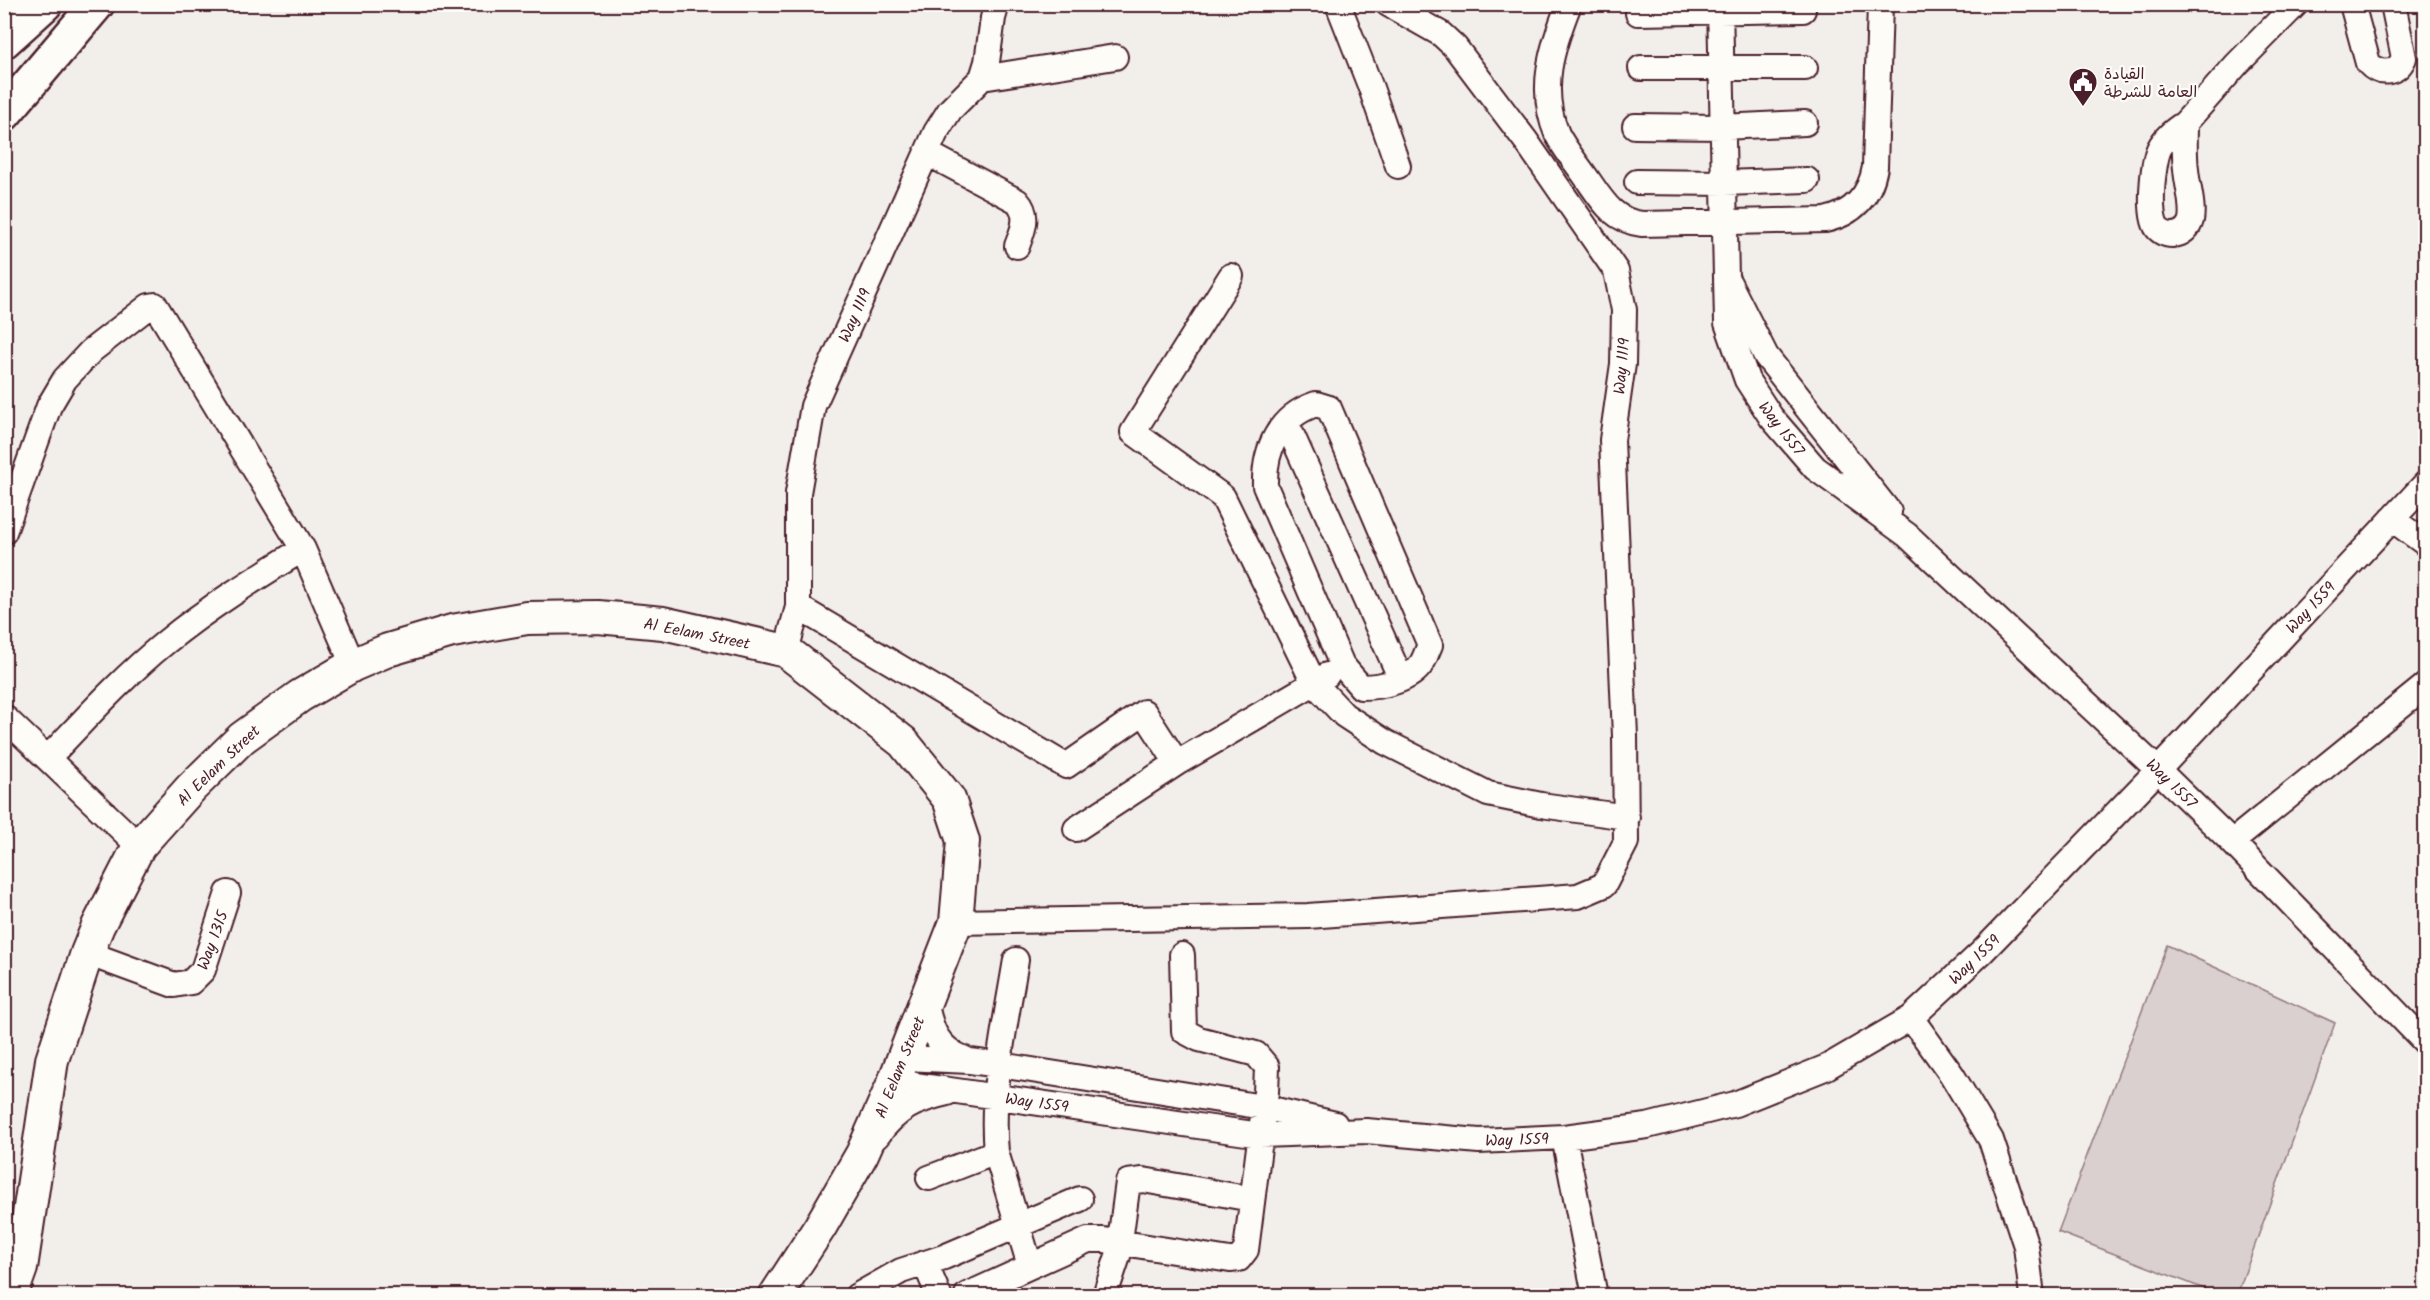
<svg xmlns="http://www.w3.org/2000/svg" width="2430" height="1300" viewBox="0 0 2430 1300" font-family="Kalam,'Playpen Sans Arabic',sans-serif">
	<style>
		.green { fill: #d9d0cf; stroke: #92787d; stroke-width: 1.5 }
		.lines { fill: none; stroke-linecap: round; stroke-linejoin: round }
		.minor-casing { stroke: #4a1f2b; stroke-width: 28 }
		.major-casing { stroke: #4a1f2b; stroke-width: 36 }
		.highway-casing { stroke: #4a1f2b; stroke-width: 38 }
		.minor { stroke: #fdfcf7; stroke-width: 24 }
		.major { stroke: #fdfcf7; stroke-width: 32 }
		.highway { stroke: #fdfcf7; stroke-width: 33 }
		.labels { text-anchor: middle; stroke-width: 4.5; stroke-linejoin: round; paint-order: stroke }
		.poi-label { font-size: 16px; fill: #4a1f2b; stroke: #fdfcf7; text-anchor: start }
		.street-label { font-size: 16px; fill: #4a1f2b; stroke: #fdfcf7 }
	</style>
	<rect width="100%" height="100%" fill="#f2efeb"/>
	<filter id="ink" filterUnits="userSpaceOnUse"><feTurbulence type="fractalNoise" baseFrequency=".0167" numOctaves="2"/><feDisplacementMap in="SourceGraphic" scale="12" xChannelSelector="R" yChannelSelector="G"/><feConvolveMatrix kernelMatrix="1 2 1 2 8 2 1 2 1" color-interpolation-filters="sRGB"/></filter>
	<g filter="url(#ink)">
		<path class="green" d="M 2167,945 L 2335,1023 L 2237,1295 L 2220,1295 L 2058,1232 Z"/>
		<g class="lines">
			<g class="minor-casing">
				<path id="minor" d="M 1338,4 L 1371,88 L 1398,166
					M 1569,4 C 1552,47 1538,89 1557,134 C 1565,150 1578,165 1588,180 C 1603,202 1614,221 1642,224 L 1825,220 C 1853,214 1870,196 1875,167 L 1880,4
					M 1720,4 L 1727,323 L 1747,380 L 1771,417 L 1815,468 L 1907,535 L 2158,770 L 2232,842 L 2426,1043
					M 2352,4 L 2368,63 C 2380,76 2397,74 2404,58 L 2393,4
					M 1638,13 L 1803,10
					M 1641,68 L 1805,68
					M 982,78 L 1115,57
					M 2185,123 C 2185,139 2184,154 2186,169 C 2187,185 2194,205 2191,220 C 2187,235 2169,240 2158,229 C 2147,218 2153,162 2159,149 C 2165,137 2174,130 2185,123 Z
					M 2185,123 L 2236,65 L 2296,4
					M 1635,126 L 1722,127 L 1805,123
					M 927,153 L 1017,201 C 1030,215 1023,230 1017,246
					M 1637,182 L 1725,183 L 1807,180
					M 1231,276 L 1133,432 L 1223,497 L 1314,683 L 1327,675
					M 1729,283 L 1766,356 L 1889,512
					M 1316,404 L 1329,408 L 1430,645 C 1427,651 1425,658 1422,663 C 1411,681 1381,687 1361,687 L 1342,665 L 1265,486 C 1264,449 1279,416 1316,404 Z
					M 1287,424 L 1401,679
					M 2392,519 L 2426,544
					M 4,532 L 49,406 L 65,379 L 91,351 L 149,306 L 155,305 L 303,549 L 353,665
					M 798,607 L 1066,766 L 1144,712 L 1177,763 L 1314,683 L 1344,715 L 1385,742 L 1488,794 L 1541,805 L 1627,817
					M 786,651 L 798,607 L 798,493 L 813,406 L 936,132 L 950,110 L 982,78 L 987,62 L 993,18 L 997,4
					M 4,717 L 139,846
					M 48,758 C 86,718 123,677 166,642 C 209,607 256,578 303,549
					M 1076,829 L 1177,763
					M 2232,842 L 2426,685
					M 956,922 L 1308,916 L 1578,896 L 1604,885 L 1626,842 L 1625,736 L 1612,440 L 1623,364 L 1624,310 L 1616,271 L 1526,141 L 1455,47 L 1441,34 L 1388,4
					M 87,953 L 174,985 L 191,982 L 203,970 L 228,893
					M 1016,960 C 1006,1022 990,1089 996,1152 L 1030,1266
					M 925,1001 C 931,1029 936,1048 965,1059
					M 1911,1018 L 1952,1075 L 1991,1140 L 2026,1246 L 2032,1296
					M 904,1058 L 970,1061 L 1000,1065 L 1263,1107 L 1335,1124
					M 894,1082 L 1260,1135 L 1366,1131 L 1479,1141 L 1564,1137 L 1647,1126 L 1735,1104 L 1827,1067 L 1911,1018 L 1982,952 L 2158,770 L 2426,483
					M 877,1136 C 897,1109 915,1100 947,1093
					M 1564,1137 L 1595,1296
					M 929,1178 L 996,1152
					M 925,1263 L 939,1296
					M 967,1295 L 1088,1240 L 1104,1240 L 1230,1260 L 1239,1259 L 1246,1250 L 1266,1092 L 1267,1067 L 1256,1054 L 1199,1039 L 1184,1031 L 1182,955
					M 857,1296 L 901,1271 L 944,1257 L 1080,1199
					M 1110,1296 L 1107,1289 L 1118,1256 L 1128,1182 L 1143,1180 L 1252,1199"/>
			</g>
			<g class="major-casing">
				<path id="major" d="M 11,1296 L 21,1268 L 52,1060 L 87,953 L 98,926 L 139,846 L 191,788 L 242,738 L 300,696 L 353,665 L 388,650 L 452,631 L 527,618 L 598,617 L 663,623 L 786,651 L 903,742 L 949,799 L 963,841 L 956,922 L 894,1082 L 862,1154 L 820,1227 L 775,1296"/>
			</g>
			<g class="highway-casing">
				<path id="highway" d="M 4,41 L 45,4
					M 4,114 L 97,4"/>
			</g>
			<use href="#minor" class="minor"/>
			<use href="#major" class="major"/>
			<use href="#highway" class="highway"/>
		</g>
	</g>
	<defs>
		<g id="civic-pin" transform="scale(1.5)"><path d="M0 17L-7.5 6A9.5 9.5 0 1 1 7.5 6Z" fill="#4a1f2b" stroke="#fdfcf7"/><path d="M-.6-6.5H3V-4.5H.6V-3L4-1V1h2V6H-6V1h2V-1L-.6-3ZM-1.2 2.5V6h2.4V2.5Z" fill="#fff"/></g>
	</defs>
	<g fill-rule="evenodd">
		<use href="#civic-pin" x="2083" y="82"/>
	</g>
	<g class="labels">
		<g class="poi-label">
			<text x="2104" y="79">القيادة<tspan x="2104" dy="18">العامة للشرطة</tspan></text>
		</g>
		<g class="street-label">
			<text transform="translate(854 315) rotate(-66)" y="6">Way 1119</text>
			<text transform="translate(1621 366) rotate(-85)" y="6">Way 1119</text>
			<text transform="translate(1782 428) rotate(52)" y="6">Way 1557</text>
			<text transform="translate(2310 607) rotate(-47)" y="6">Way 1559</text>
			<text transform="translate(697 633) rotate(11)" y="6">Al Eelam Street</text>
			<text transform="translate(218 765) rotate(-44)" y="6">Al Eelam Street</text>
			<text transform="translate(2172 783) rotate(44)" y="6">Way 1557</text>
			<text transform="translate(212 940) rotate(-70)" y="6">Way 1315</text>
			<text transform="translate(1974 959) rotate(-44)" y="6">Way 1559</text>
			<text transform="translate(899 1067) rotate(-68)" y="6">Al Eelam Street</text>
			<text transform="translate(1037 1102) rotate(8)" y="6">Way 1559</text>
			<text transform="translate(1517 1139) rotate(-2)" y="6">Way 1559</text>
		</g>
	</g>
	<rect width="2430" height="1300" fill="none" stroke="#fdfcf7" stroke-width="24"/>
	<rect x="12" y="12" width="2406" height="1276" fill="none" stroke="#4a1f2b" stroke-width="2" filter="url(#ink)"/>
</svg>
